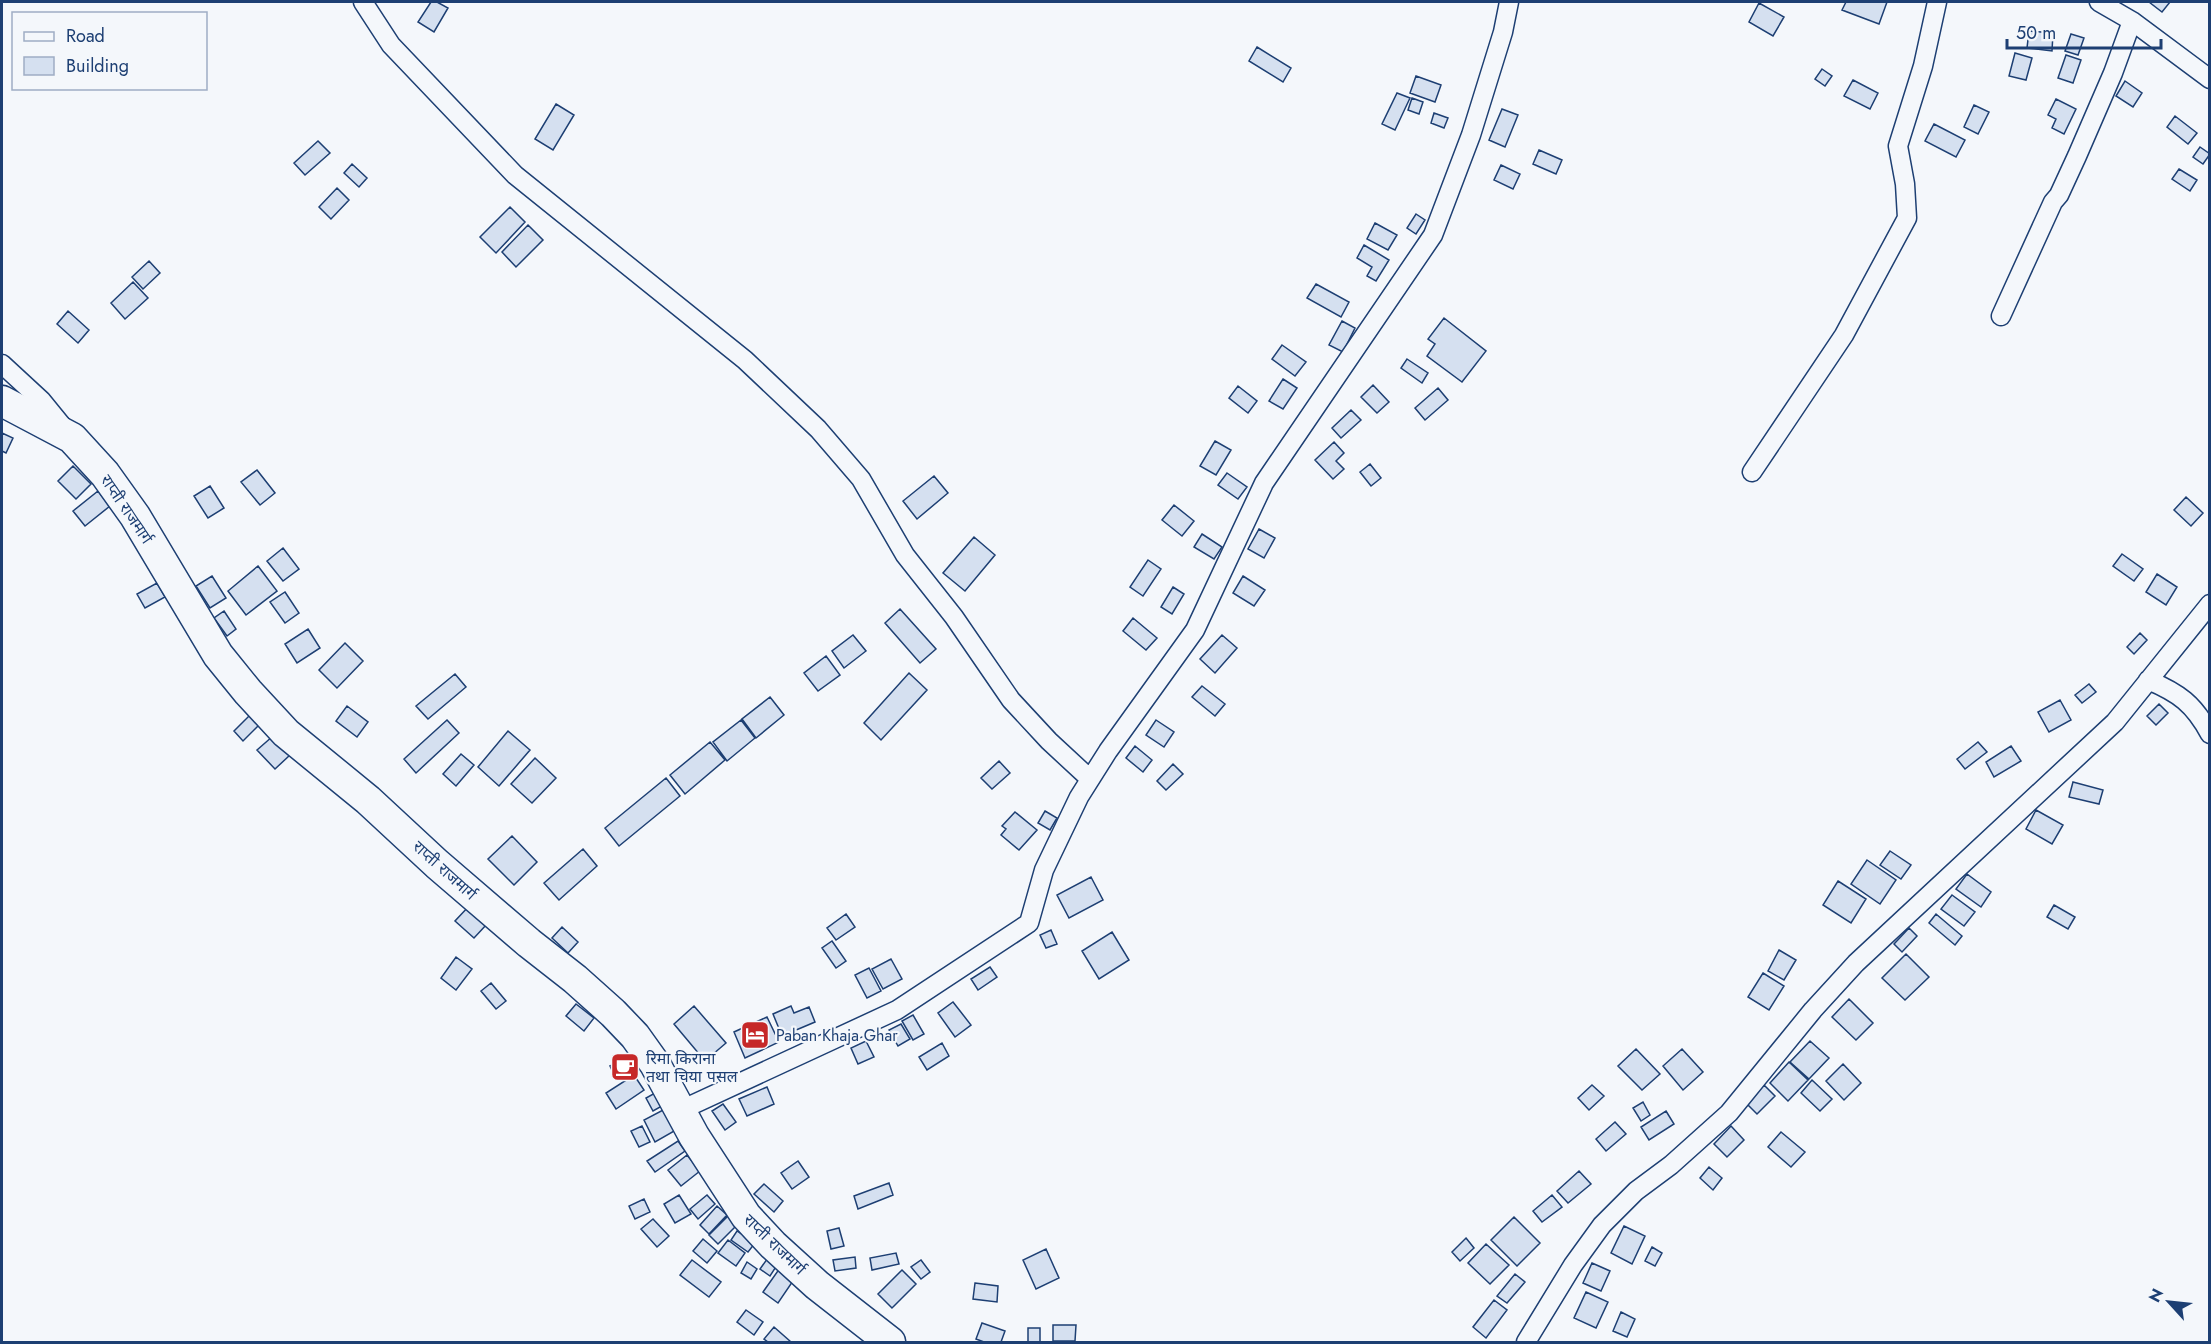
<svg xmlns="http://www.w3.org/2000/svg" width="2211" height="1344" viewBox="0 0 2211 1344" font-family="Jost,'Noto Sans Devanagari',sans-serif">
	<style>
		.building { fill: #d5e0f0; stroke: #1d3f73; stroke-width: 1.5 }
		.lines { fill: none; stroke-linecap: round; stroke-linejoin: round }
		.street-casing { stroke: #1d3f73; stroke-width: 21 }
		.primary-casing { stroke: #1d3f73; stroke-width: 33 }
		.street { stroke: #f4f7fb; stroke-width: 18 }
		.primary { stroke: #f4f7fb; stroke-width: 30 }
		.labels { text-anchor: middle; stroke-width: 4.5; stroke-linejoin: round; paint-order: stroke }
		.street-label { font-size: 16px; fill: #1d3f73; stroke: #f4f7fb }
		.poi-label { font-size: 16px; fill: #1d3f73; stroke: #f4f7fb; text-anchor: start }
	</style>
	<rect width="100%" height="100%" fill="#f4f7fb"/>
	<path class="building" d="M 431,2 L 437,2 L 448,8 L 434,32 L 418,22 Z
		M 1846,2 L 1887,2 L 1879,24 L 1842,10 Z
		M 2149,2 L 2170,2 L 2162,12 Z
		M 1759,3 L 1784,17 L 1773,36 L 1749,22 Z
		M 2029,31 L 2053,33 L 2052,51 L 2027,48 Z
		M 2071,34 L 2084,38 L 2078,55 L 2065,51 Z
		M 1257,47 L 1291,68 L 1283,82 L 1249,61 Z
		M 2015,53 L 2032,58 L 2026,80 L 2009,76 Z
		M 2066,55 L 2081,60 L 2073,83 L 2058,78 Z
		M 1822,69 L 1832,76 L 1825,86 L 1815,79 Z
		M 1416,76 L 1441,85 L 1435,102 L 1410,93 Z
		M 1853,80 L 1878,93 L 1870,109 L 1844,96 Z
		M 2125,81 L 2142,93 L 2133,107 L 2116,96 Z
		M 1397,93 L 1410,98 L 1395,130 L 1382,124 Z
		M 1412,98 L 1423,102 L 1419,114 L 1408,110 Z
		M 2056,99 L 2076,109 L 2064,134 L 2052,128 L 2056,119 L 2048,115 Z
		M 556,104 L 574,115 L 553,150 L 535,139 Z
		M 1974,105 L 1989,112 L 1978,134 L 1964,127 Z
		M 1502,109 L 1518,115 L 1505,147 L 1489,140 Z
		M 1434,113 L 1448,118 L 1444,128 L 1431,123 Z
		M 2175,116 L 2197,133 L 2188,144 L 2167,127 Z
		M 1934,124 L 1965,140 L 1956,157 L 1925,141 Z
		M 318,141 L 330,153 L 305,175 L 294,163 Z
		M 2200,147 L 2210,154 L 2203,164 L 2193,157 Z
		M 1539,150 L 1562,160 L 1556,174 L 1533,164 Z
		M 352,164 L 367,178 L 359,187 L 344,173 Z
		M 1501,165 L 1520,174 L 1513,189 L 1494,180 Z
		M 2179,169 L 2197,180 L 2190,191 L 2172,179 Z
		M 337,188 L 349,200 L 331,219 L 319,207 Z
		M 510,207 L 525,222 L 496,253 L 480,237 Z
		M 1416,214 L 1425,220 L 1416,234 L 1407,228 Z
		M 1375,223 L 1397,235 L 1388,250 L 1367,239 Z
		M 528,225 L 543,240 L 516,267 L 502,252 Z
		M 1364,245 L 1389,260 L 1376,281 L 1367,276 L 1372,267 L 1357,258 Z
		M 149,261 L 160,273 L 143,289 L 132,277 Z
		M 133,282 L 148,298 L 125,319 L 111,303 Z
		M 1316,284 L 1349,302 L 1341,317 L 1307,298 Z
		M 68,311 L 89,330 L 78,343 L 57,324 Z
		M 1444,318 L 1486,351 L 1462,382 L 1427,356 L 1435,344 L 1428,339 Z
		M 1342,321 L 1355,328 L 1343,352 L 1329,345 Z
		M 1282,345 L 1306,362 L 1295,376 L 1272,359 Z
		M 1407,359 L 1428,373 L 1422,383 L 1401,368 Z
		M 1283,379 L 1297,388 L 1283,409 L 1269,401 Z
		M 1373,385 L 1389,402 L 1377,413 L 1361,397 Z
		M 1238,386 L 1257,401 L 1248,413 L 1229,398 Z
		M 1438,388 L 1448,400 L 1425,420 L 1415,408 Z
		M 1351,410 L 1361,420 L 1341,438 L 1332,428 Z
		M 2,433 L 13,438 L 6,453 L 2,451 Z
		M 1215,441 L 1231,450 L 1216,475 L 1200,466 Z
		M 1334,442 L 1344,453 L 1336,461 L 1344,469 L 1333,479 L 1315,460 Z
		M 1370,464 L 1381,478 L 1371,486 L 1360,472 Z
		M 73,466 L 91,484 L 76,499 L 58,481 Z
		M 257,470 L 275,493 L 260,505 L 241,482 Z
		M 1227,473 L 1247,487 L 1238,499 L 1218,485 Z
		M 934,476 L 948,493 L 917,519 L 903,501 Z
		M 210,486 L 224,508 L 208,518 L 194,496 Z
		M 98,491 L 110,506 L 85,526 L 73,511 Z
		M 2186,497 L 2203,513 L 2191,526 L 2174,510 Z
		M 1174,505 L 1194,521 L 1182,536 L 1162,520 Z
		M 1259,529 L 1275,538 L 1264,558 L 1248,549 Z
		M 1202,534 L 1222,547 L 1214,559 L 1194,547 Z
		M 974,537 L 995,555 L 965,591 L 943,573 Z
		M 283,548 L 299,569 L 283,581 L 267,561 Z
		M 2122,554 L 2143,569 L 2134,581 L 2113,566 Z
		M 1148,560 L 1161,569 L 1143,596 L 1130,587 Z
		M 258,566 L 277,591 L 246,615 L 228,591 Z
		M 2157,574 L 2177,587 L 2166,605 L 2146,592 Z
		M 212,576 L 226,598 L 210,608 L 196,586 Z
		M 1243,576 L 1265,590 L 1254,606 L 1233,593 Z
		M 157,583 L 165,597 L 145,608 L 137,594 Z
		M 1173,587 L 1184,594 L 1172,614 L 1161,607 Z
		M 285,592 L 299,613 L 285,623 L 270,602 Z
		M 900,609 L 936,649 L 920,663 L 885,623 Z
		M 224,611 L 236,629 L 227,636 L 214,618 Z
		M 1133,618 L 1157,638 L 1146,650 L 1123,631 Z
		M 308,629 L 320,648 L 297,663 L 285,644 Z
		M 2140,633 L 2147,640 L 2134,654 L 2127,647 Z
		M 853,635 L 866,651 L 844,668 L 832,651 Z
		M 1222,635 L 1237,648 L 1215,673 L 1200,659 Z
		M 345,643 L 363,661 L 337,688 L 319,670 Z
		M 826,656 L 840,675 L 818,691 L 804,673 Z
		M 909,673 L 927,690 L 881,740 L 864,723 Z
		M 455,674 L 466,687 L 428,719 L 416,706 Z
		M 2089,684 L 2096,692 L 2082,703 L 2075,695 Z
		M 1202,686 L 1225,704 L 1215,716 L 1192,697 Z
		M 770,697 L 784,715 L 756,738 L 742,719 Z
		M 2060,700 L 2071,720 L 2049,732 L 2038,712 Z
		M 2159,704 L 2168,713 L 2156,725 L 2147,716 Z
		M 347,706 L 368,722 L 357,737 L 336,721 Z
		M 253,712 L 262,722 L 243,741 L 234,731 Z
		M 447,720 L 459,733 L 416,773 L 404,759 Z
		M 741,720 L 755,738 L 727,761 L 713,742 Z
		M 1156,720 L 1174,732 L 1164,747 L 1146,735 Z
		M 508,731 L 530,750 L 499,786 L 478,767 Z
		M 273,736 L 290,755 L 275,769 L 257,750 Z
		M 710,742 L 725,760 L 685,794 L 670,775 Z
		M 1978,742 L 1987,752 L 1965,769 L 1957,759 Z
		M 1135,746 L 1152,760 L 1143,772 L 1126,758 Z
		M 2011,746 L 2021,761 L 1994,777 L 1986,762 Z
		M 461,754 L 474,765 L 456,786 L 443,774 Z
		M 535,758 L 556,778 L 532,803 L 511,784 Z
		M 999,761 L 1010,773 L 992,789 L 981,778 Z
		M 1173,764 L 1183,774 L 1166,790 L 1157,781 Z
		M 666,778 L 680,796 L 619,846 L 605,828 Z
		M 2073,782 L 2103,790 L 2099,804 L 2069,797 Z
		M 2036,810 L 2063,825 L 2052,844 L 2026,829 Z
		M 1045,811 L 1057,818 L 1050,830 L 1038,823 Z
		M 1015,812 L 1037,830 L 1019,850 L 1001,835 L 1006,829 L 1002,826 Z
		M 512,836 L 537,862 L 514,885 L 488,859 Z
		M 583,849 L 597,866 L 559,900 L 544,883 Z
		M 1890,851 L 1911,865 L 1901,879 L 1880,865 Z
		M 1867,860 L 1896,880 L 1880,904 L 1851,884 Z
		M 1967,874 L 1991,892 L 1981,907 L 1956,889 Z
		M 1091,877 L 1103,900 L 1069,918 L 1057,895 Z
		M 1838,881 L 1866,899 L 1851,923 L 1823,905 Z
		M 1952,895 L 1975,912 L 1964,926 L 1941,909 Z
		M 2054,905 L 2075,917 L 2068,929 L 2047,917 Z
		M 469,906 L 487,924 L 474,938 L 455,921 Z
		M 846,914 L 855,927 L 836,940 L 827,928 Z
		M 1936,914 L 1962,936 L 1955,945 L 1929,923 Z
		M 562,927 L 578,942 L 568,953 L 552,938 Z
		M 1909,928 L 1917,936 L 1902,952 L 1894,944 Z
		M 1051,930 L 1057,944 L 1046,948 L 1040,935 Z
		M 1112,932 L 1129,960 L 1099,979 L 1082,951 Z
		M 832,941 L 846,961 L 836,968 L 822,948 Z
		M 1779,950 L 1796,960 L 1784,980 L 1768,971 Z
		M 1906,954 L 1929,977 L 1905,1000 L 1882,978 Z
		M 456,957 L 472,969 L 456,990 L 441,978 Z
		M 891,959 L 902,979 L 883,989 L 872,969 Z
		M 990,967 L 997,977 L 978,990 L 971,979 Z
		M 869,968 L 881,991 L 867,998 L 855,975 Z
		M 1763,973 L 1784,986 L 1769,1010 L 1748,997 Z
		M 491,983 L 506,1001 L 496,1009 L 481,991 Z
		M 1849,999 L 1873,1023 L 1856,1040 L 1832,1017 Z
		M 953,1002 L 971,1025 L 955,1037 L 938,1013 Z
		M 576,1004 L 594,1018 L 584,1031 L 566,1016 Z
		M 694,1006 L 726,1043 L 705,1061 L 674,1024 Z
		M 791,1006 L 794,1013 L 809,1007 L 815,1022 L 782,1036 L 773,1014 Z
		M 913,1015 L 924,1034 L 913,1040 L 902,1021 Z
		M 767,1017 L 779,1042 L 745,1058 L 734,1032 Z
		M 901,1024 L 910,1039 L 898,1046 L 889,1030 Z
		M 866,1041 L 874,1057 L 858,1064 L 851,1048 Z
		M 1810,1041 L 1829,1058 L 1809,1079 L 1790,1062 Z
		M 942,1043 L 949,1056 L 927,1070 L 919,1057 Z
		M 1636,1049 L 1660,1074 L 1642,1090 L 1618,1066 Z
		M 1682,1049 L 1703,1072 L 1683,1090 L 1663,1066 Z
		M 627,1059 L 633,1072 L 616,1079 L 610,1066 Z
		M 1789,1062 L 1808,1080 L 1788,1101 L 1770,1083 Z
		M 1843,1064 L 1861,1083 L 1844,1100 L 1826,1081 Z
		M 634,1075 L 644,1090 L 616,1109 L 606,1093 Z
		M 1812,1080 L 1832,1099 L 1820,1111 L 1801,1093 Z
		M 1592,1085 L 1604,1096 L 1589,1110 L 1578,1098 Z
		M 1764,1085 L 1775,1096 L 1757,1114 L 1746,1103 Z
		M 767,1087 L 774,1104 L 747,1116 L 739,1099 Z
		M 655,1093 L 662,1106 L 653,1111 L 646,1098 Z
		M 1643,1102 L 1650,1115 L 1641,1121 L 1633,1108 Z
		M 723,1104 L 736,1122 L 725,1130 L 712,1111 Z
		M 665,1109 L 676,1130 L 655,1142 L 644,1120 Z
		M 1666,1111 L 1674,1124 L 1649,1140 L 1641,1127 Z
		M 1615,1122 L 1626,1134 L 1606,1151 L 1596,1139 Z
		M 642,1126 L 650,1142 L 639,1147 L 631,1131 Z
		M 1731,1126 L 1744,1140 L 1727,1157 L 1714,1144 Z
		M 1781,1132 L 1805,1152 L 1791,1167 L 1768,1147 Z
		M 678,1141 L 685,1151 L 655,1172 L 647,1161 Z
		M 687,1155 L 700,1171 L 681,1186 L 668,1170 Z
		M 798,1161 L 809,1177 L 792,1189 L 781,1173 Z
		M 1709,1167 L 1722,1178 L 1713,1190 L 1700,1178 Z
		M 1579,1171 L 1591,1184 L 1568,1203 L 1557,1191 Z
		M 889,1183 L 893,1195 L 858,1209 L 854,1196 Z
		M 764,1184 L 783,1201 L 774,1212 L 754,1194 Z
		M 679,1195 L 691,1214 L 675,1223 L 664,1204 Z
		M 707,1195 L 715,1204 L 698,1219 L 690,1209 Z
		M 1552,1195 L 1562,1207 L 1542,1222 L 1533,1211 Z
		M 644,1199 L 650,1212 L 635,1219 L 629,1206 Z
		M 717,1206 L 727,1215 L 709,1234 L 700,1225 Z
		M 731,1213 L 740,1222 L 718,1244 L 709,1235 Z
		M 1514,1217 L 1540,1243 L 1517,1266 L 1491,1240 Z
		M 653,1219 L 669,1236 L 657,1247 L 641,1229 Z
		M 1624,1226 L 1645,1236 L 1632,1264 L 1611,1253 Z
		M 839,1228 L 844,1246 L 831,1249 L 827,1231 Z
		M 737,1231 L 755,1243 L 748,1252 L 731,1240 Z
		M 1466,1238 L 1474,1248 L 1460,1261 L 1452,1252 Z
		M 703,1239 L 717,1251 L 707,1263 L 693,1251 Z
		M 728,1240 L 745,1253 L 736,1266 L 718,1253 Z
		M 1486,1244 L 1509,1265 L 1490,1284 L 1468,1263 Z
		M 1652,1247 L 1662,1253 L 1655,1266 L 1645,1261 Z
		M 1046,1249 L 1059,1278 L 1036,1289 L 1023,1260 Z
		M 896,1253 L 899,1264 L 872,1270 L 870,1258 Z
		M 770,1255 L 779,1262 L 770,1276 L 760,1269 Z
		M 855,1257 L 856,1268 L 835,1271 L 833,1260 Z
		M 692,1260 L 721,1282 L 709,1297 L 680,1275 Z
		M 921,1260 L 930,1272 L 921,1279 L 911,1267 Z
		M 747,1262 L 757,1269 L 751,1279 L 741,1273 Z
		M 1592,1263 L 1610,1271 L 1601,1291 L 1583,1283 Z
		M 780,1268 L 795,1278 L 778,1303 L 763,1292 Z
		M 902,1270 L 916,1284 L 892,1308 L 878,1294 Z
		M 1515,1274 L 1525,1282 L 1507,1303 L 1497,1296 Z
		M 975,1283 L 998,1286 L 997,1302 L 973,1299 Z
		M 1586,1292 L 1608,1302 L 1596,1328 L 1574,1318 Z
		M 1494,1300 L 1507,1310 L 1486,1338 L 1473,1327 Z
		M 746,1310 L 763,1322 L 754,1335 L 737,1322 Z
		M 1621,1312 L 1635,1319 L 1627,1337 L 1613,1331 Z
		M 982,1323 L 1005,1331 L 1001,1342 L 984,1342 L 976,1339 Z
		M 1053,1325 L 1076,1325 L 1075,1341 L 1053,1341 Z
		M 774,1327 L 791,1342 L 768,1342 L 764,1339 Z
		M 1028,1328 L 1040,1328 L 1040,1342 L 1028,1342 Z"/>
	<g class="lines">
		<g class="street-casing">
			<path id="street" d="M 363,2 L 391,45 L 515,175 L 745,360 L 818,429 L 861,479 L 905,555 L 954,617 L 1011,700 L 1049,741 L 1090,779
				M 2099,2 L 2132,21 L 2210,79
				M 2001,316 L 2053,202 L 2059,195 L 2077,156 L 2113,73 L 2132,21
				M 2,364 L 41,400 L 63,427
				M 1752,472 L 1844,335 L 1907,218 L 1905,184 L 1898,146 L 1923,66 L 1937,2
				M 2148,680 C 2179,693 2194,704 2210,734
				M 681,1110 L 897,1010 L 1029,923 L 1044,870 L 1079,797 L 1108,751 L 1195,630 L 1264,483 L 1433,235 L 1471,135 L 1503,32 L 1509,2
				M 1526,1342 L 1573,1265 L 1602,1225 L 1636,1191 L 1671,1165 L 1729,1113 L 1813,1010 L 1856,963 L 2115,722 L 2210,604"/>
		</g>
		<g class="primary-casing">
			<path id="primary" d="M 2,401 L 72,438 L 105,474 L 135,516 L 218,655 L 248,692 L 286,733 L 368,800 L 437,864 L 529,943 L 575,979 L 613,1013 L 635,1036 L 655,1064 L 694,1136 L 746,1216 L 773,1245 L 817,1285 L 890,1342"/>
		</g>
		<use href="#street" class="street"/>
		<use href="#primary" class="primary"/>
	</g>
	<defs>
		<g id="hotel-square" transform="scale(1.5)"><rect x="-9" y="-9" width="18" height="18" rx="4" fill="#c62828" stroke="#f4f7fb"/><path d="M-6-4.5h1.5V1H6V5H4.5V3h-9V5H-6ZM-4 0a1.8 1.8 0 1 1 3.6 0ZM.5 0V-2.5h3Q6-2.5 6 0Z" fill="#fff"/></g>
		<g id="cafe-square" transform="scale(1.5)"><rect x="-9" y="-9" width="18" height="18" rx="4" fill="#c62828" stroke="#f4f7fb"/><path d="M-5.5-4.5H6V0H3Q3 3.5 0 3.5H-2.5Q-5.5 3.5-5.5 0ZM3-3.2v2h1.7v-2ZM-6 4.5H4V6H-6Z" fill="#fff"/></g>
	</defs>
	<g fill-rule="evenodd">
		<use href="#hotel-square" x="755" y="1035"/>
		<use href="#cafe-square" x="625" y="1067"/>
	</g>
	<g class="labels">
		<g class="street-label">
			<text transform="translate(127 509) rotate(56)" y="6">राप्ती राजमार्ग</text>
			<text transform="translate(445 870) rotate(42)" y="6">राप्ती राजमार्ग</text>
			<text transform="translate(775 1244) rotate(44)" y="6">राप्ती राजमार्ग</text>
		</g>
		<g class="poi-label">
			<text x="776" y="1041">Paban Khaja Ghar</text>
			<text x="646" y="1064">रिमा किराना<tspan x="646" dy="18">तथा चिया पसल</tspan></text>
		</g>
	</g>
	<rect width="2211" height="1344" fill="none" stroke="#1d3f73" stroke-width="6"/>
	<rect x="12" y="12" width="195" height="78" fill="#f4f7fb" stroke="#9eadc5" stroke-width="1.5"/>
	<rect x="24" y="32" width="30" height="9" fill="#f4f7fb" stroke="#9eadc5" stroke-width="1.5"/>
	<text x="66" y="42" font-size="18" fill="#1d3f73">Road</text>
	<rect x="24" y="57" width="30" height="18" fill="#d5e0f0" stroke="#9eadc5" stroke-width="1.5"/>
	<text x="66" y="72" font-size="18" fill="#1d3f73">Building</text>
	<g transform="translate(2169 1302) rotate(297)" stroke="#f4f7fb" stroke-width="4.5" paint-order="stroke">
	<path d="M0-4.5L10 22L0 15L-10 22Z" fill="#1d3f73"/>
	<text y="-9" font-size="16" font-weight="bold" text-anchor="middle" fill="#1d3f73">N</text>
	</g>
	<path d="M2007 39v9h154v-9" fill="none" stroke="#1d3f73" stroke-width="3"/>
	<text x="2016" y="39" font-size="18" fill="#1d3f73" stroke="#f4f7fb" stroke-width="4.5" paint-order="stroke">50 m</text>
</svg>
